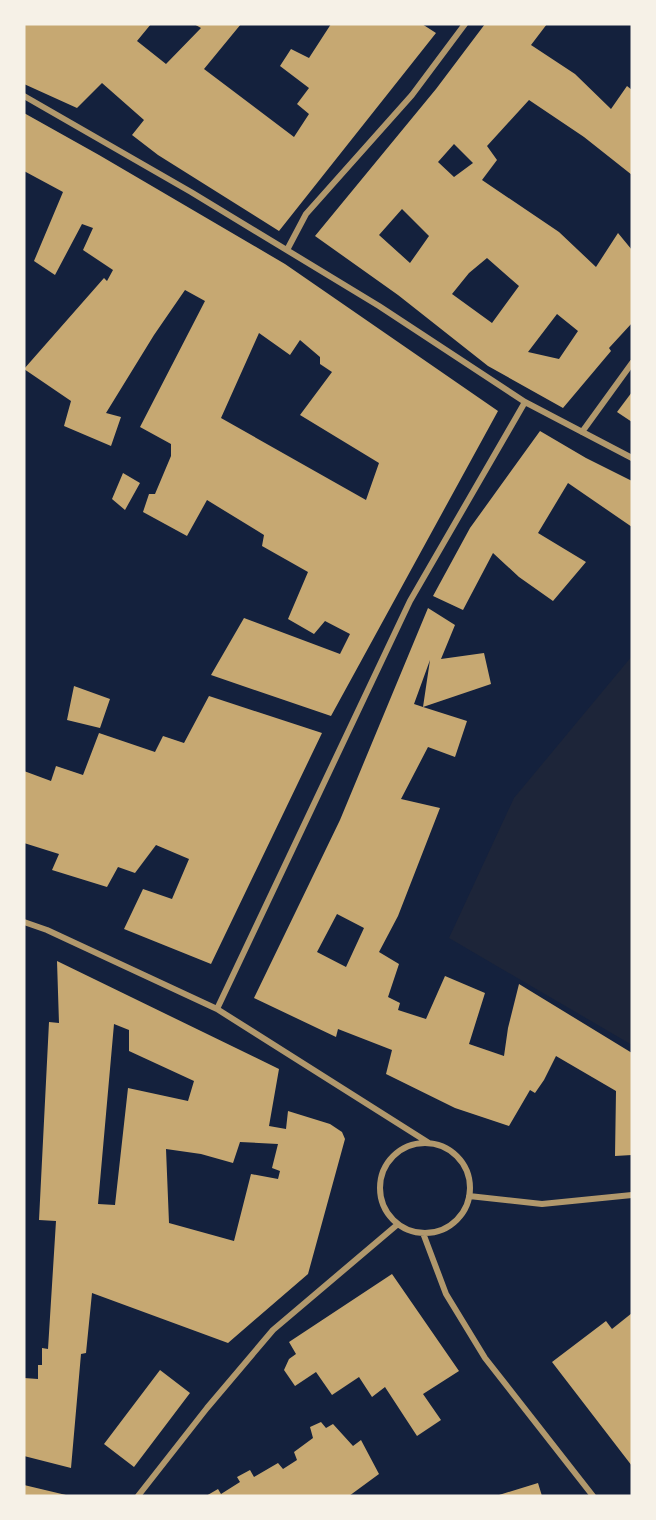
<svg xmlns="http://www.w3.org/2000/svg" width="656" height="1520" viewBox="0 0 656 1520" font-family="Signika,sans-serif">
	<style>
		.green { fill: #1d2539 }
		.building { fill: #c6a872; fill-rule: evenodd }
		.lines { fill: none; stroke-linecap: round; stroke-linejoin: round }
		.minor { stroke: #b1986c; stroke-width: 6 }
	</style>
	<rect width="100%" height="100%" fill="#14213d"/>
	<path class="green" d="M 632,656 L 632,1045 L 449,938 L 514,798 Z"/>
	<path class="building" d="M 24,24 L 151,24 L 137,41 L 166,64 L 201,28 L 194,24 L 241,24 L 204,69 L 294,137 L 309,114 L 297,104 L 309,88 L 280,66 L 291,49 L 309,58 L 331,24 L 422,24 L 436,33 L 279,231 L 158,155 L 132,135 L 144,120 L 102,83 L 77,108 L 24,84 Z
		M 485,24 L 547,24 L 531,45 L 575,74 L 611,109 L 627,86 L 632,90 L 632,175 L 584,137 L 529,100 L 487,146 L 497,160 L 482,180 L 559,232 L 596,267 L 618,233 L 632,250 L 632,323 L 609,348 L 611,351 L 563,408 L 488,366 L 398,295 L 315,236 L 436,89 ZM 454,144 L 473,163 L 454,177 L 438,162 ZM 402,209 L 429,236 L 410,263 L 379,235 ZM 487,258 L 519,286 L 492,323 L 452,294 L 469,273 ZM 557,314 L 578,331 L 559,359 L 528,352 Z
		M 24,113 L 99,155 L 285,264 L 498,411 L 331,716 L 211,675 L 244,618 L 340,654 L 350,634 L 325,621 L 314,634 L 288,619 L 308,572 L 262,546 L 264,535 L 207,500 L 187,536 L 143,512 L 149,494 L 155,494 L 171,456 L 171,444 L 140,427 L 205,301 L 185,290 L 154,335 L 106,413 L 121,417 L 111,446 L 64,426 L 71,401 L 24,369 L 104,278 L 107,281 L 113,270 L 83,250 L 93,228 L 82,224 L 55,275 L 34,261 L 63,192 L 24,171 ZM 259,333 L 290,355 L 300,340 L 320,357 L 320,364 L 332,372 L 300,415 L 379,463 L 366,500 L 221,418 Z
		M 632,392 L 632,422 L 617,412 Z
		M 540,431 L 586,458 L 632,481 L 632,527 L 568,483 L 538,533 L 586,562 L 553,601 L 519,577 L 493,553 L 463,610 L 433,596 L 470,528 Z
		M 123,473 L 140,483 L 125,510 L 112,499 Z
		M 428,608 L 455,625 L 441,659 L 484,653 L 491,684 L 423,707 L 430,660 L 414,704 L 423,707 L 467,721 L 455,757 L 428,747 L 401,799 L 440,808 L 398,916 L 379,952 L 399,964 L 388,997 L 400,1003 L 398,1010 L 426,1019 L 445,976 L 485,993 L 469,1044 L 504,1056 L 508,1028 L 519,984 L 632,1053 L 632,1155 L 615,1156 L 616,1091 L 556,1056 L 544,1080 L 535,1093 L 530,1090 L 509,1126 L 455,1108 L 386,1074 L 392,1050 L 338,1029 L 336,1037 L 254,998 L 340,820 ZM 337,914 L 364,928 L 346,967 L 317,952 Z
		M 74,686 L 110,699 L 100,728 L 67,720 Z
		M 209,696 L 322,733 L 211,964 L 124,929 L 143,889 L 172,899 L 189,859 L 156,845 L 135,873 L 118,867 L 107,887 L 52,870 L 59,854 L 24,843 L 24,771 L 51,781 L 56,766 L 83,775 L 99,733 L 155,752 L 163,736 L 184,743 Z
		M 57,961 L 279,1069 L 269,1126 L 286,1129 L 288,1111 L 330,1124 L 342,1132 L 345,1139 L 308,1274 L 228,1343 L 92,1293 L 86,1353 L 81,1354 L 71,1468 L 24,1456 L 24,1378 L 38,1379 L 38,1365 L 42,1365 L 42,1348 L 48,1349 L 56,1221 L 39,1220 L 49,1022 L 59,1023 ZM 114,1024 L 129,1030 L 129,1051 L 194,1081 L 188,1101 L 128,1088 L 115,1205 L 98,1204 ZM 240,1142 L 278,1144 L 272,1168 L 280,1171 L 278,1179 L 251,1174 L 234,1241 L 169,1223 L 166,1149 L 201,1154 L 233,1163 Z
		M 392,1274 L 459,1371 L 423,1394 L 441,1420 L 417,1436 L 385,1387 L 372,1397 L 359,1377 L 332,1395 L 316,1372 L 295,1386 L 284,1370 L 289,1359 L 296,1354 L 289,1342 Z
		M 632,1313 L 632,1466 L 552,1362 L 606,1321 L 612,1329 Z
		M 160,1370 L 190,1393 L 134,1467 L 104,1444 Z
		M 321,1422 L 326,1428 L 333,1424 L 353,1446 L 361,1440 L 379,1474 L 349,1496 L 206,1496 L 218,1489 L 221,1494 L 240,1482 L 237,1477 L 250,1470 L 254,1477 L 278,1463 L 283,1469 L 297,1460 L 294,1452 L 313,1438 L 310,1427 Z
		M 538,1483 L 542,1496 L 499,1496 L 499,1495 Z
		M 24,1485 L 66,1495 L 65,1496 L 24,1496 Z"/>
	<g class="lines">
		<path class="minor" d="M 24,96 L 191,192 L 379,306 L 525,402 L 632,458
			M 287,250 L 306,214 L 412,95 L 465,24
			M 582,432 L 632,363
			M 24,922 L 47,930 L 217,1009 L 429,1143
			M 217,1009 L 410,601 L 525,402
			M380 1188a45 45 0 1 1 90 0a45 45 0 1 1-90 0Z
			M 469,1196 L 542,1204 L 632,1195
			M 423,1233 L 446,1294 L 485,1358 L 593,1496
			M 138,1496 L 207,1408 L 273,1330 L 398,1224"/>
	</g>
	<rect width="656" height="1520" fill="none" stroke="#f6f1e7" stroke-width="51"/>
</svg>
